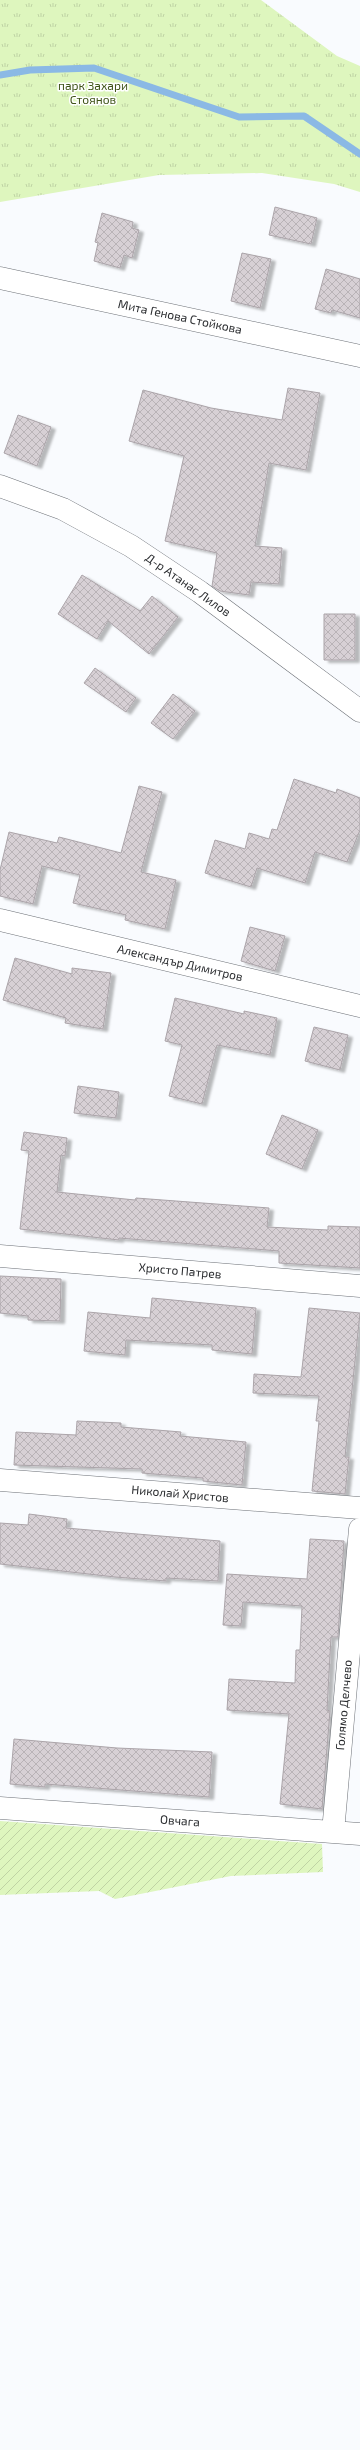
<svg xmlns="http://www.w3.org/2000/svg" width="360" height="2450" viewBox="0 0 360 2450" font-family="'Exo 2',sans-serif">
	<style>
		.park { fill: url(#park-tufts) }
		.garden { fill: url(#garden-furrows) }
		.lines { fill: none; stroke-linecap: round; stroke-linejoin: round }
		.stream { stroke: #8bb9e5; stroke-width: 7 }
		.building { fill: url(#building-cross-hatch); stroke: #aba4a9; filter: url(#shadow) }
		.minor-casing { stroke: #6d7177; stroke-width: 23 }
		.minor { stroke: #fff; stroke-width: 22 }
		.labels { text-anchor: middle; stroke-width: 3; stroke-linejoin: round; paint-order: stroke }
		.park-label { font-size: 12px; fill: #3f5418; stroke: #fff }
		.street-label { font-size: 12px; fill: #2b2d30; stroke: #fff }
	</style>
	<defs>
		<pattern id="park-tufts" width="24" height="20" patternUnits="userSpaceOnUse"><rect width="24" height="20" fill="#def6be"/><path d="M3 7l-1-3M5 7V3M7 7l1-3M15 17l-1-3M17 17v-4M19 17l1-3" fill="none" stroke="#bfd3a4"/></pattern>
		<pattern id="garden-furrows" width="10" height="10" patternUnits="userSpaceOnUse"><rect width="10" height="10" fill="#def6be"/><path d="M-1 1l2-2M0 10L10 0M9 11l2-2" fill="none" stroke="#bfd3a4"/></pattern>
		<pattern id="building-cross-hatch" width="8" height="8" patternUnits="userSpaceOnUse"><rect width="8" height="8" fill="#d7d0d5"/><path d="M0 0l8 8M0 8l8-8" fill="none" stroke="#b9b3b7"/></pattern>
		<filter id="shadow"><feDropShadow dx="4.5" dy="2.5" stdDeviation="1" flood-color="#0004"/></filter>
	</defs>
	<rect width="100%" height="100%" fill="#f9fbfe"/>
	<path class="park" d="M 0,0 L 261,0 L 337,56 L 360,66 L 360,192 L 334,184 L 262,173 L 159,175 L 0,202 Z"/>
	<path class="garden" d="M 0,1821 L 322,1844 L 323,1872 L 231,1876 L 115,1899 L 99,1891 L 0,1895 Z"/>
	<g class="lines">
		<path class="stream" d="M 0,75 L 30,70 L 94,68 L 239,117 L 304,116 L 360,154"/>
	</g>
	<path class="building" d="M 275,207 L 317,218 L 311,244 L 269,235 Z
		M 102,213 L 133,222 L 132,228 L 139,230 L 132,258 L 124,255 L 120,268 L 94,261 L 98,243 L 95,242 Z
		M 242,253 L 271,259 L 260,308 L 231,301 Z
		M 326,269 L 360,279 L 360,318 L 332,310 L 331,313 L 315,309 Z
		M 288,388 L 320,393 L 306,470 L 269,463 L 255,546 L 282,548 L 279,584 L 251,582 L 249,595 L 220,591 L 212,586 L 217,553 L 165,541 L 184,456 L 129,441 L 143,390 L 211,408 L 282,420 Z
		M 18,415 L 51,427 L 37,466 L 4,453 Z
		M 82,575 L 140,611 L 152,596 L 178,617 L 149,654 L 108,621 L 97,639 L 58,614 Z
		M 324,614 L 355,614 L 355,660 L 324,660 Z
		M 95,668 L 136,698 L 126,712 L 84,683 Z
		M 173,694 L 195,711 L 173,739 L 151,723 Z
		M 294,779 L 336,793 L 337,789 L 360,798 L 360,830 L 347,862 L 315,852 L 305,883 L 257,868 L 251,887 L 205,873 L 215,840 L 245,849 L 249,833 L 269,839 L 272,829 L 277,830 Z
		M 139,786 L 162,792 L 141,872 L 176,880 L 165,929 L 125,920 L 126,915 L 73,903 L 80,875 L 42,866 L 33,904 L 0,896 L 0,870 L 9,832 L 57,843 L 59,837 L 121,853 Z
		M 250,927 L 285,936 L 275,971 L 241,961 Z
		M 15,958 L 72,974 L 72,968 L 111,973 L 103,1029 L 65,1023 L 66,1018 L 3,1000 Z
		M 175,998 L 244,1014 L 244,1011 L 277,1018 L 270,1055 L 217,1045 L 202,1104 L 169,1096 L 182,1045 L 165,1041 Z
		M 314,1027 L 348,1035 L 340,1070 L 305,1061 Z
		M 78,1086 L 119,1092 L 116,1118 L 74,1113 Z
		M 282,1115 L 318,1130 L 302,1169 L 266,1154 Z
		M 24,1132 L 67,1138 L 65,1156 L 61,1155 L 57,1192 L 135,1200 L 136,1198 L 269,1208 L 267,1227 L 328,1230 L 328,1226 L 360,1227 L 360,1268 L 279,1263 L 279,1251 L 119,1238 L 119,1240 L 20,1229 L 29,1151 L 21,1150 Z
		M 0,1276 L 61,1279 L 60,1321 L 28,1320 L 28,1316 L 0,1313 Z
		M 152,1298 L 256,1308 L 252,1354 L 212,1350 L 212,1345 L 126,1340 L 125,1355 L 84,1351 L 88,1312 L 150,1318 Z
		M 309,1308 L 360,1313 L 345,1457 L 349,1457 L 345,1494 L 312,1491 L 319,1421 L 316,1421 L 319,1396 L 253,1393 L 254,1374 L 301,1377 Z
		M 77,1421 L 121,1423 L 121,1427 L 181,1432 L 180,1436 L 246,1442 L 242,1485 L 203,1481 L 203,1478 L 142,1473 L 142,1469 L 14,1465 L 16,1432 L 76,1435 Z
		M 29,1514 L 67,1519 L 66,1528 L 220,1541 L 218,1581 L 166,1578 L 166,1581 L 115,1577 L 0,1564 L 0,1523 L 28,1525 Z
		M 310,1539 L 344,1541 L 338,1637 L 331,1637 L 327,1710 L 330,1711 L 322,1809 L 280,1804 L 289,1714 L 227,1710 L 229,1679 L 295,1683 L 296,1650 L 300,1650 L 302,1606 L 243,1602 L 241,1626 L 223,1625 L 227,1574 L 307,1579 Z
		M 14,1739 L 117,1748 L 212,1752 L 209,1797 L 45,1784 L 45,1787 L 10,1784 Z"/>
	<g class="lines">
		<g class="minor-casing">
			<path id="minor" d="M 0,278 L 360,356
				M 0,486 L 63,509 L 131,546 L 200,592 L 360,711
				M 0,920 L 360,1006
				M 0,1256 L 360,1286
				M 0,1480 L 360,1508
				M 0,1808 L 360,1834
				M 333,1832 L 360,1529"/>
		</g>
		<use href="#minor" class="minor"/>
	</g>
	<g class="labels">
		<g class="park-label">
			<text x="93" y="90">парк Захари<tspan x="93" dy="14">Стоянов</tspan></text>
		</g>
		<g class="street-label">
			<text transform="translate(180 317) rotate(12)" y="4">Мита Генова Стойкова</text>
			<text transform="translate(188 585) rotate(35)" y="4">Д-р Атанас Лилов</text>
			<text transform="translate(180 963) rotate(13)" y="4">Александър Димитров</text>
			<text transform="translate(180 1271) rotate(5)" y="4">Христо Патрев</text>
			<text transform="translate(180 1494) rotate(5)" y="4">Николай Христов</text>
			<text transform="translate(344 1705) rotate(-85)" y="4">Голямо Делчево</text>
			<text transform="translate(180 1821) rotate(4)" y="4">Овчага</text>
		</g>
	</g>
</svg>
